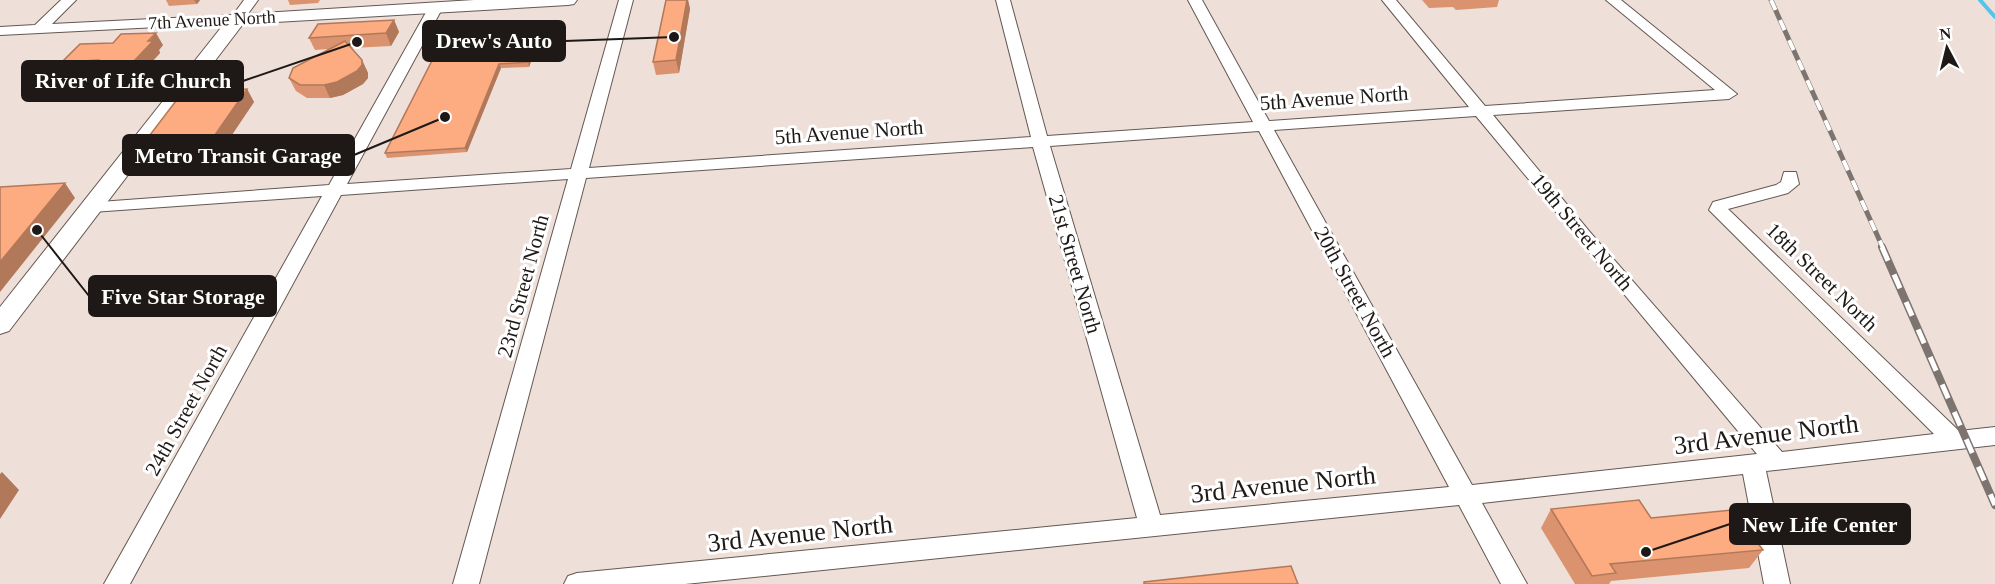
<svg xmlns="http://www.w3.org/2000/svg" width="1995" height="584" viewBox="0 0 1995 584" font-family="Georgia,serif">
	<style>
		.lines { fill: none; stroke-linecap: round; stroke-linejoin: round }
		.stream { stroke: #53c5e8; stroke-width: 4 }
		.minor-casing { stroke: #645852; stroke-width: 2 }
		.major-casing { stroke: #645852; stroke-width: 2 }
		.minor { fill: #fff; fill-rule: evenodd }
		.major { fill: #fff; fill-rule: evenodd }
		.rail-far1-casing { stroke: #7d746f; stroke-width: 5 }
		.rail-casing { stroke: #7d746f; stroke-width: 8 }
		.rail-far1 { stroke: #fff; stroke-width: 4; stroke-dasharray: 11; stroke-linecap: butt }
		.rail { stroke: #fff; stroke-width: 5; stroke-dasharray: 15; stroke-linecap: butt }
		.wall { fill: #da936e }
		.shaded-wall { fill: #b1785a }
		.building { fill: #fdab80; stroke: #b1785a; stroke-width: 1.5 }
		.labels { text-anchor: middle; stroke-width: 6; stroke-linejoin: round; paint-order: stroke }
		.far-street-label { font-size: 18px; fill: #1e1916; stroke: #fff }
		.street-label { font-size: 21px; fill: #1e1916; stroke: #fff }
		.near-street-label { font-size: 26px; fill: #1e1916; stroke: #fff }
		.leader { fill: none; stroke: #1e1916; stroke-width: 2 }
		.callout-dot { fill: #1e1916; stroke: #fff; stroke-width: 2 }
		.callout { fill: #1e1916; stroke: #1e1916; stroke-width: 2 }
		.callout-label { font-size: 22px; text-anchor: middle; font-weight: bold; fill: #fff }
	</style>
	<rect width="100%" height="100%" fill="#eedfd8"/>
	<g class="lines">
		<path class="stream" d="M 1980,0 L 1995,17"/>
		<g class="minor-casing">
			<path id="minor" d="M 61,0 L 76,0 L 52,24 L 233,15 L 244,0 L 258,0 L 242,22 L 237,23 L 0,35 L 0,27 L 35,25 Z
				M 619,0 L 633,0 L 589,168 L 1031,137 L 996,0 L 1010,0 L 1047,136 L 1253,122 L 1188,0 L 1202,0 L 1269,121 L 1469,107 L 1382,0 L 1396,0 L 1485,106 L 1715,90 L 1606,0 L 1621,0 L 1737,94 L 1729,99 L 1493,115 L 1589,231 L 1782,452 L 1934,434 L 1709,210 L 1713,202 L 1776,185 L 1781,182 L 1784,172 L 1796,172 L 1799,184 L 1788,193 L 1728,209 L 1959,431 L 1995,427 L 1995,445 L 1766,471 L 1790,584 L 1764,584 L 1743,474 L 1482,503 L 1527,584 L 1501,584 L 1459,505 L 685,584 L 564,584 L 568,576 L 577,573 L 1137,518 L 1033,147 L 586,178 L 479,584 L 453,584 L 568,179 L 341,195 L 130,584 L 104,584 L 322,196 L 92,212 L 86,211 L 83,207 L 86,203 L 329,185 L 429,7 L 436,3 L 443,7 L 347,184 L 571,169 ZM 1476,116 L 1757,454 L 1472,485 L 1274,130 ZM 1259,131 L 1449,487 L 1160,515 L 1050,146 Z"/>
		</g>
		<g class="major-casing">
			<path id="major" d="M 474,0 L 577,0 L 574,4 L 568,5 L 243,24 L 9,331 L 0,334 L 0,307 L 231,15 Z"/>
		</g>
		<use href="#minor" class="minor"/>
		<use href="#major" class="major"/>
		<g class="rail-far1-casing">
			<path id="rail-far1" d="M 1771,0 L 1883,248"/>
		</g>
		<g class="rail-casing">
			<path id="rail" d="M 1882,247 L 1995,505"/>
		</g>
		<use href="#rail-far1" class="rail-far1"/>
		<use href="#rail" class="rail"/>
	</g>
	<path class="wall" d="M 166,0 L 200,0 L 197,4 L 169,6 Z
		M 288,0 L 320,0 L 318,3 L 290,5 Z
		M 666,0 L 688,0 L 690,9 L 679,73 L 656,75 L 653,62 Z
		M 1422,0 L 1499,0 L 1497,7 L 1456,10 L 1453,7 L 1429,8 Z
		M 394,20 L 399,32 L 391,46 L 352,48 L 362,60 L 368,73 L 368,78 L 363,84 L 343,95 L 330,98 L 307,98 L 296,91 L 289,78 L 328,49 L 315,50 L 309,38 Z
		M 444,37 L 540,37 L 529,67 L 501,68 L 467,152 L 387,158 L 385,153 Z
		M 163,45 L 159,50 L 160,53 L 122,95 L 82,97 L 74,84 L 84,74 L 70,74 L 62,62 Z
		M 247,89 L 254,102 L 209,169 L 139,175 L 130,161 Z
		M 321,142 L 328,155 L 321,168 L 285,170 L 277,157 Z
		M 1551,509 L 1651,518 L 1763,550 L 1749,568 L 1611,581 L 1609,584 L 1575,584 L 1541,528 Z"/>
	<path class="shaded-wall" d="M 194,0 L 200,0 L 197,4 Z
		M 687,0 L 688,0 L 690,9 L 679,73 L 676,60 Z
		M 394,20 L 399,32 L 391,46 L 386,33 Z
		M 156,33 L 163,45 L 159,50 L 160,53 L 122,95 L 114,82 Z
		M 539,33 L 540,37 L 529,67 L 528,62 Z
		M 362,60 L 368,73 L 368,78 L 363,84 L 343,95 L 330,98 L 324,85 Z
		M 499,64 L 501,68 L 467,152 L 465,148 Z
		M 247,89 L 254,102 L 209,169 L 201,155 Z
		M 321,142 L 328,155 L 321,168 L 314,154 Z
		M 65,183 L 75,198 L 0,292 L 0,262 Z
		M 2,472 L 19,490 L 0,519 L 0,474 Z"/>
	<path class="building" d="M 666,0 L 687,0 L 676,60 L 653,62 Z
		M 394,20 L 386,33 L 309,38 L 318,24 Z
		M 156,33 L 148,41 L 153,41 L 114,82 L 74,84 L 98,60 L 62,62 L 80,44 L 113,43 L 121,34 Z
		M 539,33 L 528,62 L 499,64 L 465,148 L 385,153 L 444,37 Z
		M 345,41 L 362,60 L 362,65 L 357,71 L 337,82 L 324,85 L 300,85 L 289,78 L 293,68 Z
		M 247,89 L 201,155 L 130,161 L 182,93 Z
		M 65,183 L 0,262 L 0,187 Z
		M 1639,500 L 1651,518 L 1732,510 L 1763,550 L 1610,564 L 1616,573 L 1592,576 L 1551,509 Z
		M 1291,566 L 1298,584 L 1144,584 L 1144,582 Z"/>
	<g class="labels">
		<g class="far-street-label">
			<text transform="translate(212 20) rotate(-3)" y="6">7th Avenue North</text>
		</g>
		<g class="street-label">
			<text transform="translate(1334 98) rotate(-4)" y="7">5th Avenue North</text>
			<text transform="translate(849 132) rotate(-4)" y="7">5th Avenue North</text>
			<text transform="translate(1582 232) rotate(50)" y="7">19th Street North</text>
			<text transform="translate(1075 264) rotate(74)" y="7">21st Street North</text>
			<text transform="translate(1822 277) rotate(44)" y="7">18th Street North</text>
			<text transform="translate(523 286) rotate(-75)" y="7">23rd Street North</text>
			<text transform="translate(1355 292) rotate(61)" y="7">20th Street North</text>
			<text transform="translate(186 410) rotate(-61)" y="7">24th Street North</text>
		</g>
		<g class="near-street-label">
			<text transform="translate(1766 434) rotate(-7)" y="9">3rd Avenue North</text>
			<text transform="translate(1283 484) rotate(-6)" y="9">3rd Avenue North</text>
			<text transform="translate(800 533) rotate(-6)" y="9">3rd Avenue North</text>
		</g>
	</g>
	<path class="leader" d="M674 37L565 41M357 42L243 81M445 117L354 155M37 230L89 296M1646 552L1730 524"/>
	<g class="callout-dot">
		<circle cx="674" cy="37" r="6"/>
		<circle cx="357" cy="42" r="6"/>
		<circle cx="445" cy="117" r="6"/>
		<circle cx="37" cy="230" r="6"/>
		<circle cx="1646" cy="552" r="6"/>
	</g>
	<g class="callout">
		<rect x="423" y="21" width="142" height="40" rx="6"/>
		<rect x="22" y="61" width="221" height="40" rx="6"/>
		<rect x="123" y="135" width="231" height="40" rx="6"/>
		<rect x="89" y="276" width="187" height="40" rx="6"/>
		<rect x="1730" y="504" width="180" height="40" rx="6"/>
	</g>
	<g class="callout-label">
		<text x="494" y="48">Drew's Auto</text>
		<text x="133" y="88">River of Life Church</text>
		<text x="238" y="163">Metro Transit Garage</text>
		<text x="183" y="304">Five Star Storage</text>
		<text x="1820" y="532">New Life Center</text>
	</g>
	<g transform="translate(1947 48) rotate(353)" stroke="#ffffff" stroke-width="4.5" paint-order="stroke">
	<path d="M0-4.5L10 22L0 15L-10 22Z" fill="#1e1916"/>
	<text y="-9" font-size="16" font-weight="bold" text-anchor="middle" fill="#1e1916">N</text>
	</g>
</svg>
